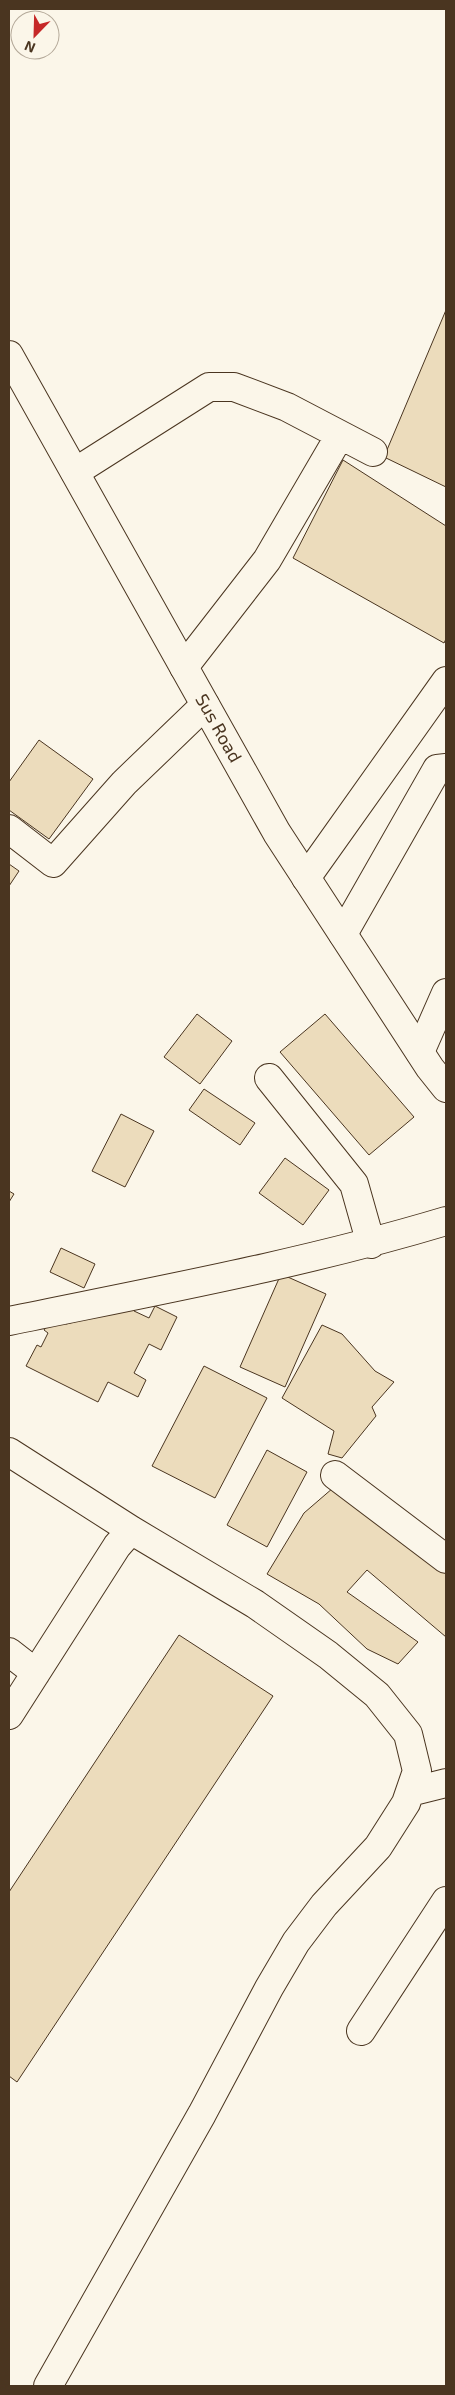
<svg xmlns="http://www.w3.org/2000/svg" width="455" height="2395" viewBox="0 0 455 2395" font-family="'Exo 2',sans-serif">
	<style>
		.building { fill: #ecdcbc; stroke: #4a3520 }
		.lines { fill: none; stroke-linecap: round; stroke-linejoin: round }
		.minor-casing { stroke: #4a3520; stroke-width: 30 }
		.major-casing { stroke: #4a3520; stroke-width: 30 }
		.minor { stroke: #fbf6e9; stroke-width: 28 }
		.major { stroke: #fbf6e9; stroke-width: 28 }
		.labels { text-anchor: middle; stroke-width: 4; stroke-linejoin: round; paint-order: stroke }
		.street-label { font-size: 18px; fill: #4a3520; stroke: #fbf6e9 }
	</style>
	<rect width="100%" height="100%" fill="#fbf6e9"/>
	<path class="building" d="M 446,310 L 446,487 L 384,457 Z
		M 343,460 L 446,526 L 446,639 L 444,643 L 293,558 Z
		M 39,740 L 93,779 L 49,839 L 9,810 L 9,782 Z
		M 9,864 L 19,871 L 9,886 Z
		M 197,1014 L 232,1041 L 200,1084 L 164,1057 Z
		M 325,1014 L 414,1117 L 369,1155 L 280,1052 Z
		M 204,1089 L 255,1123 L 240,1145 L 189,1110 Z
		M 121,1114 L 154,1131 L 125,1187 L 92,1171 Z
		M 285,1158 L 329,1190 L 303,1225 L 259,1193 Z
		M 9,1191 L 14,1194 L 9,1202 Z
		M 61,1248 L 95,1264 L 84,1288 L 50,1272 Z
		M 281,1274 L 326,1294 L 285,1387 L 240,1367 Z
		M 141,1299 L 134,1311 L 149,1318 L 155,1306 L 177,1317 L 161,1350 L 149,1344 L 134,1373 L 146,1380 L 138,1397 L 108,1382 L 98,1402 L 26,1366 L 37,1345 L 41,1347 L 48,1333 L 44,1330 L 54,1315 L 66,1324 L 120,1310 Z
		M 322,1325 L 342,1334 L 375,1371 L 394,1382 L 372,1407 L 376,1416 L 342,1458 L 328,1454 L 334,1431 L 282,1398 Z
		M 204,1366 L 267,1398 L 215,1498 L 152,1466 Z
		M 267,1450 L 307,1472 L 267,1547 L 227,1525 Z
		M 333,1488 L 446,1571 L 446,1637 L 367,1570 L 347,1592 L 418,1642 L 398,1664 L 367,1649 L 319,1604 L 267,1574 L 304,1513 Z
		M 179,1635 L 273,1696 L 17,2082 L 9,2076 L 9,1892 Z"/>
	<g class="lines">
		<g class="minor-casing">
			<path id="minor" d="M 75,472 L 209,387 L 234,387 L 287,407 L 373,452
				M 184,667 L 267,560 L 340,435
				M 9,829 L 53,863 L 124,783 L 205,705
				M 306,878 L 446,681
				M 343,934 L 437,769 L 446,768
				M 420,1052 L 446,993
				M 269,1078 L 354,1184 L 371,1244
				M 9,1321 C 155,1291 303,1264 446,1221
				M 9,1452 L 131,1530 L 255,1604 L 328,1655 L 377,1695 L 408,1734 L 417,1771 L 406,1803 L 378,1847 L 324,1905 L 296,1942 L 269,1988 L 202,2114 L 48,2386
				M 335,1475 L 446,1559
				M 9,1652 L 36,1673
				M 9,1715 L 117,1546 L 131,1530
				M 410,1792 L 446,1783
				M 361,2031 L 446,1901"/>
		</g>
		<g class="major-casing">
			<g id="major">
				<path id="s1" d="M 9,355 L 277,833 L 430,1068 L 446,1088"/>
			</g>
		</g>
		<use href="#minor" class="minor"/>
		<use href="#major" class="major"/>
	</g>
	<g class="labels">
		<g class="street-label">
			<text dy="6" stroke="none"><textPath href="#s1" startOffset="428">Sus Road</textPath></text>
		</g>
	</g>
	<rect width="455" height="2395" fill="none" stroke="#4a3520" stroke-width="20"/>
	<g transform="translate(35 35) rotate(203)"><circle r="24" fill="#fbf6e9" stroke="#b4a999"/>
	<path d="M0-4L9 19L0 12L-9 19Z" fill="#c62828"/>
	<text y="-8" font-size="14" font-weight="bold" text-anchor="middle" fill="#4a3520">N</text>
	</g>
</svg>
